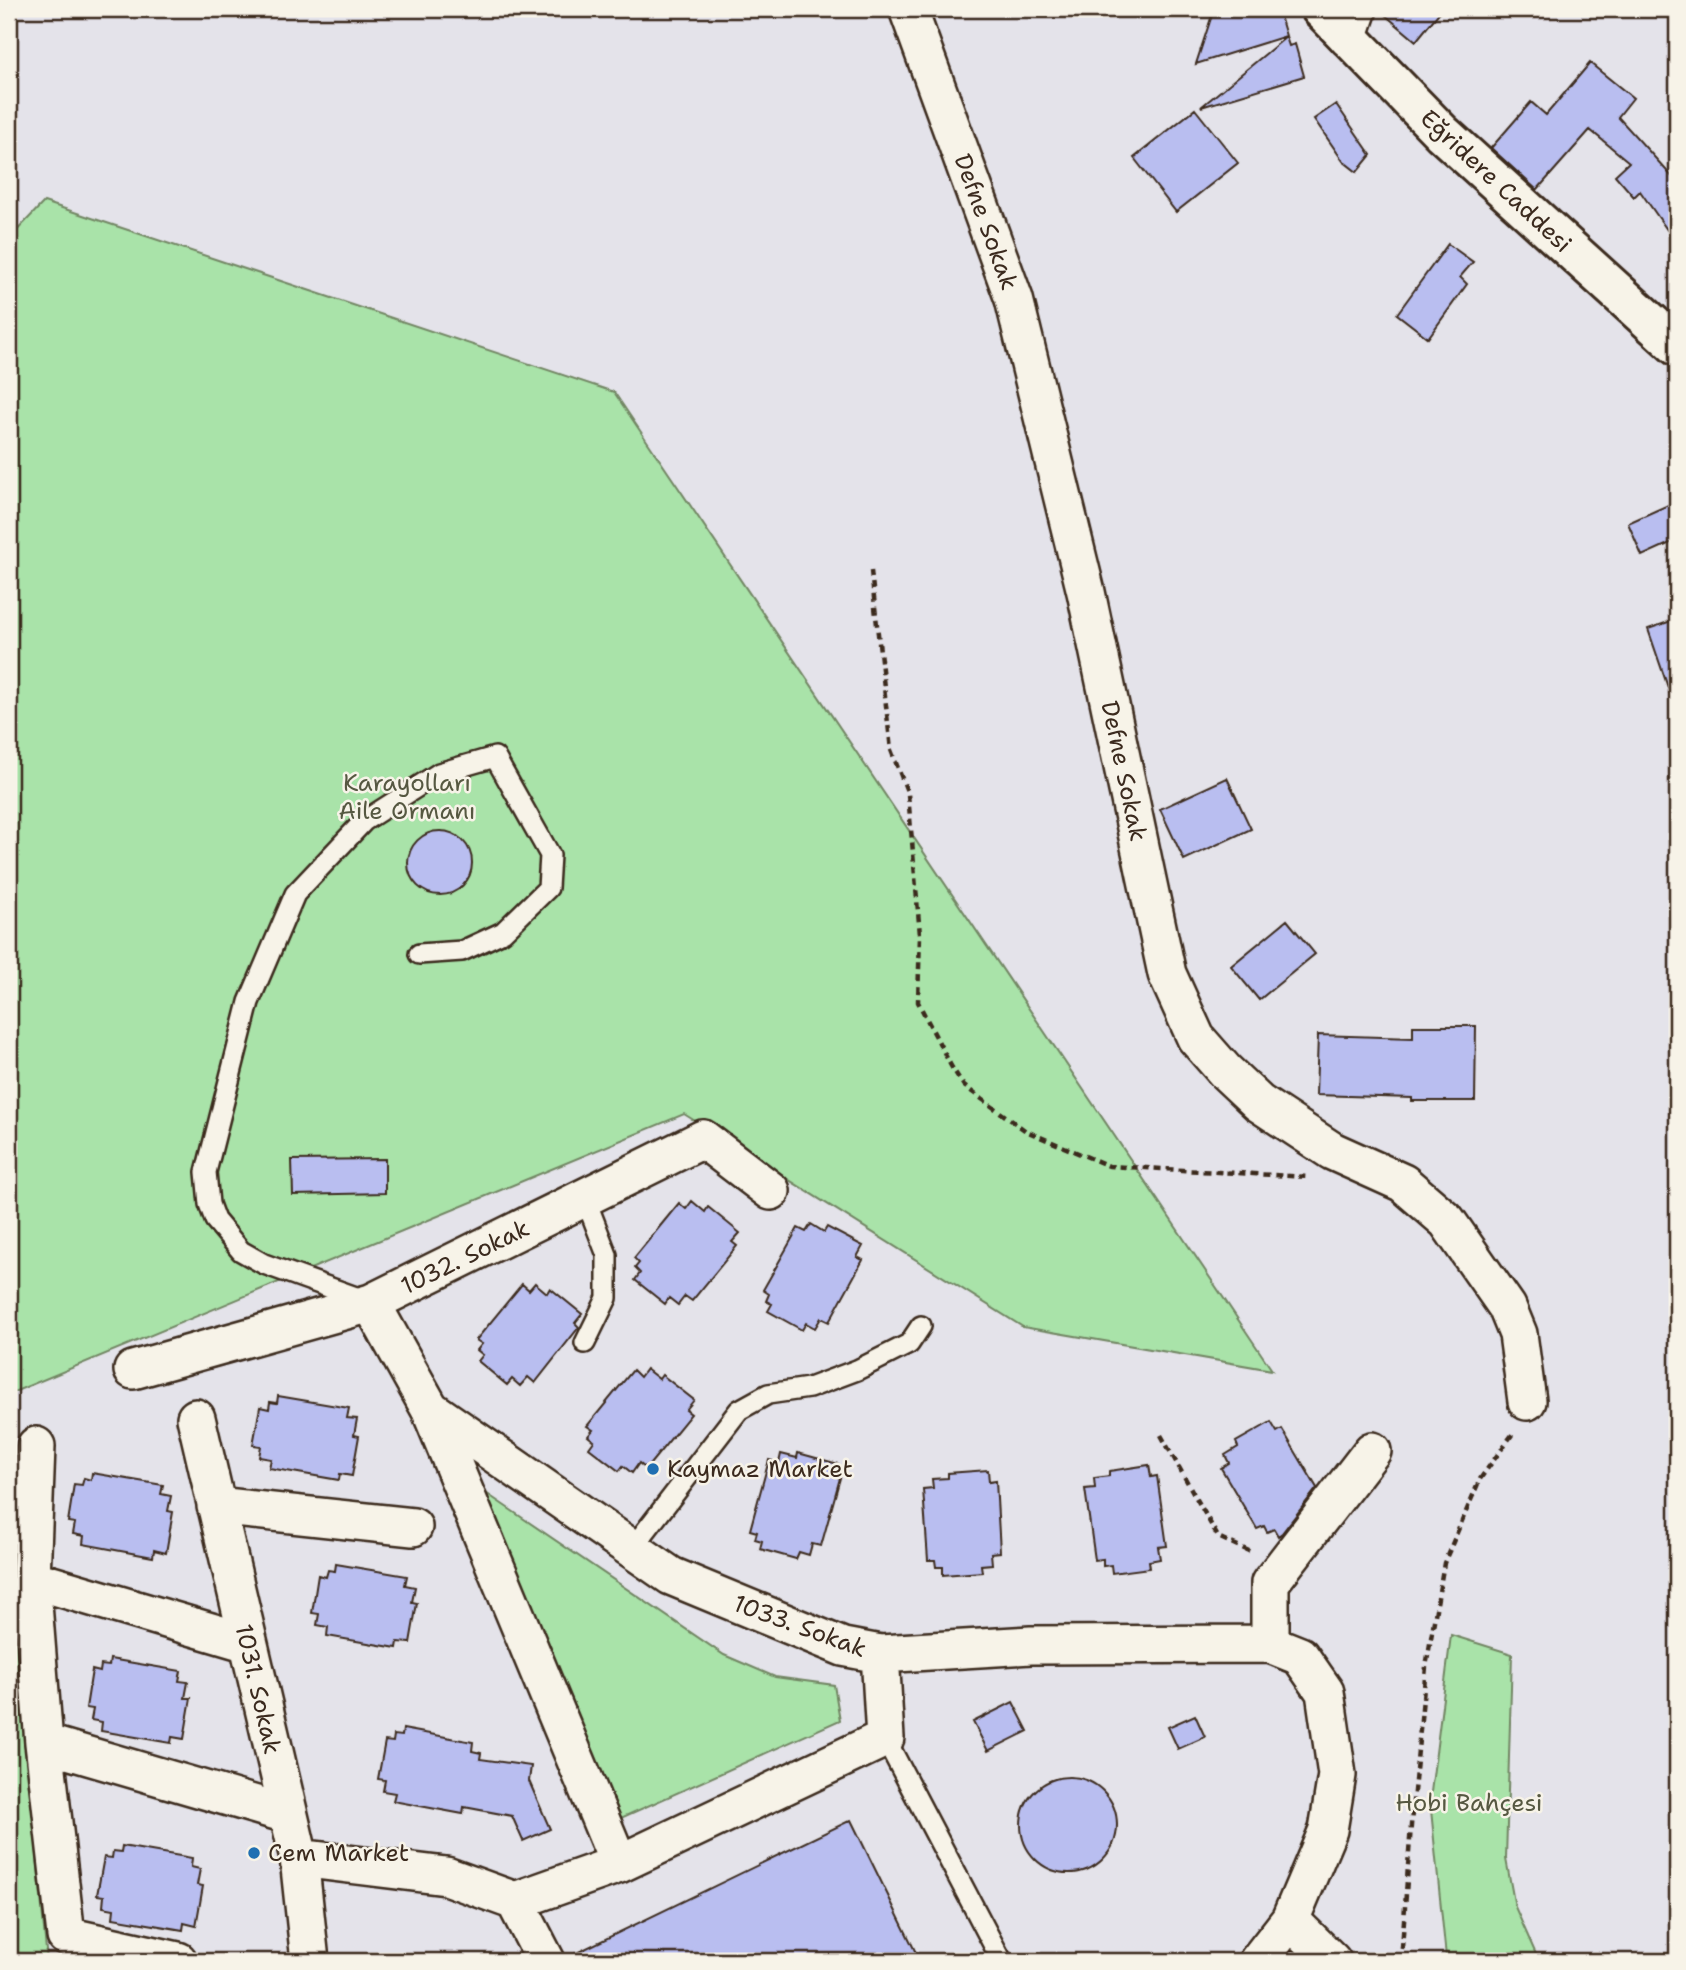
<svg xmlns="http://www.w3.org/2000/svg" width="1686" height="1970" viewBox="0 0 1686 1970" font-family="'Shantell Sans',sans-serif">
	<style>
		.green { fill: #a9e3a9; stroke: #728664; stroke-width: 2 }
		.building { fill: #b9bef0; stroke: #3b2a1e; stroke-width: 2 }
		.lines { fill: none; stroke-linecap: round; stroke-linejoin: round }
		.service-casing { stroke: #3b2a1e; stroke-width: 24 }
		.minor-casing { stroke: #3b2a1e; stroke-width: 42 }
		.tertiary-casing { stroke: #3b2a1e; stroke-width: 44 }
		.path { stroke: #3b2a1e; stroke-width: 4.5; stroke-dasharray: 7 5; stroke-linecap: butt }
		.service { stroke: #f7f3e8; stroke-width: 19 }
		.minor { stroke: #f7f3e8; stroke-width: 37 }
		.tertiary { stroke: #f7f3e8; stroke-width: 38 }
		.poi-dot { fill: #1f6fb2; stroke: #f7f3e8; stroke-width: 2.5 }
		.labels { text-anchor: middle; stroke-width: 5; stroke-linejoin: round; paint-order: stroke }
		.street-label { font-size: 24px; fill: #3b2a1e; stroke: #f7f3e8 }
		.park-label { font-size: 24px; fill: #565841; stroke: #f7f3e8 }
		.poi-label { font-size: 24px; fill: #3b2a1e; stroke: #f7f3e8; text-anchor: start }
	</style>
	<rect width="100%" height="100%" fill="#e4e3ea"/>
	<filter id="ink" filterUnits="userSpaceOnUse"><feTurbulence type="fractalNoise" baseFrequency=".0143" numOctaves="2"/><feDisplacementMap in="SourceGraphic" scale="14" xChannelSelector="R" yChannelSelector="G"/><feConvolveMatrix kernelMatrix="1 2 1 2 8 2 1 2 1" color-interpolation-filters="sRGB"/></filter>
	<g filter="url(#ink)">
		<path class="green" d="M 44,202 L 614,392 L 1272,1370 L 1023,1327 L 684,1114 L 9,1394 L 9,239 Z
			M 480,1489 L 724,1655 L 775,1677 L 834,1685 L 840,1720 L 621,1818 Z
			M 9,1557 L 47,1961 L 9,1961 Z
			M 1451,1635 L 1512,1654 L 1506,1859 L 1515,1907 L 1539,1961 L 1448,1961 L 1446,1957 L 1430,1800 Z"/>
		<path class="building" d="M 1223,9 L 1278,9 L 1286,36 L 1196,64 L 1213,12 Z
			M 1378,9 L 1442,9 L 1416,41 Z
			M 1286,37 L 1289,46 L 1295,44 L 1304,76 L 1201,107 Z
			M 1590,63 L 1633,98 L 1618,117 L 1675,180 L 1673,181 L 1677,187 L 1677,244 L 1640,191 L 1634,197 L 1615,175 L 1629,162 L 1590,130 L 1537,190 L 1491,148 L 1531,102 L 1546,115 Z
			M 1336,104 L 1371,155 L 1357,172 L 1343,161 L 1314,119 Z
			M 1195,109 L 1238,163 L 1176,212 L 1134,158 Z
			M 1448,244 L 1473,262 L 1460,277 L 1467,284 L 1428,338 L 1397,314 Z
			M 1677,501 L 1677,540 L 1642,556 L 1628,523 Z
			M 1677,619 L 1677,701 L 1673,702 L 1648,629 Z
			M 1227,778 L 1251,829 L 1184,860 L 1160,809 Z
			M408 863a32 32 0 1 1 64 0a32 32 0 1 1-64 0Z
			M 1287,920 L 1315,954 L 1259,1000 L 1231,966 Z
			M 1413,1026 L 1476,1026 L 1475,1101 L 1412,1101 L 1412,1098 L 1316,1095 L 1318,1035 L 1413,1038 Z
			M 385,1159 L 385,1193 L 293,1195 L 292,1160 Z
			M 692,1201 L 705,1212 L 708,1207 L 740,1233 L 732,1242 L 737,1246 L 692,1301 L 685,1296 L 678,1305 L 669,1298 L 665,1304 L 635,1280 L 640,1273 L 635,1268 L 639,1263 L 634,1258 L 679,1203 L 686,1209 Z
			M 811,1224 L 824,1232 L 827,1227 L 863,1246 L 857,1257 L 863,1260 L 829,1322 L 821,1318 L 815,1328 L 806,1323 L 802,1330 L 768,1311 L 772,1304 L 766,1301 L 769,1294 L 763,1290 L 798,1228 L 806,1232 Z
			M 535,1283 L 547,1293 L 550,1288 L 582,1314 L 575,1323 L 579,1327 L 535,1383 L 528,1377 L 520,1386 L 512,1379 L 507,1385 L 478,1361 L 483,1355 L 477,1350 L 482,1344 L 476,1340 L 522,1284 L 529,1290 Z
			M 646,1369 L 659,1379 L 662,1375 L 694,1400 L 686,1410 L 691,1414 L 646,1469 L 639,1463 L 632,1473 L 623,1466 L 619,1471 L 589,1448 L 594,1441 L 588,1436 L 593,1430 L 587,1426 L 633,1370 L 640,1377 Z
			M 278,1396 L 349,1408 L 347,1418 L 357,1419 L 354,1435 L 359,1436 L 352,1476 L 340,1474 L 339,1480 L 269,1468 L 271,1459 L 259,1457 L 261,1446 L 253,1445 L 260,1407 L 269,1409 L 270,1402 L 277,1403 Z
			M 1271,1422 L 1277,1432 L 1282,1429 L 1317,1488 L 1282,1533 L 1278,1536 L 1274,1529 L 1267,1532 L 1264,1526 L 1257,1529 L 1221,1468 L 1229,1463 L 1225,1455 L 1238,1447 L 1236,1442 Z
			M 798,1453 L 838,1464 L 834,1476 L 840,1478 L 821,1546 L 812,1544 L 809,1555 L 799,1552 L 796,1559 L 760,1549 L 762,1541 L 755,1539 L 757,1532 L 750,1530 L 769,1460 L 779,1463 L 781,1454 L 797,1458 Z
			M 1149,1465 L 1151,1477 L 1157,1476 L 1167,1546 L 1158,1547 L 1160,1559 L 1149,1561 L 1150,1568 L 1112,1573 L 1111,1565 L 1103,1566 L 1103,1559 L 1095,1560 L 1085,1489 L 1095,1488 L 1094,1478 L 1109,1476 L 1109,1471 Z
			M 988,1470 L 989,1482 L 996,1481 L 1000,1552 L 991,1553 L 992,1564 L 981,1565 L 982,1572 L 943,1575 L 943,1567 L 936,1567 L 935,1560 L 928,1560 L 923,1489 L 933,1488 L 932,1479 L 948,1478 L 948,1473 Z
			M 92,1473 L 163,1485 L 161,1494 L 171,1496 L 168,1511 L 173,1512 L 166,1553 L 154,1550 L 153,1557 L 83,1544 L 84,1536 L 73,1534 L 75,1523 L 68,1522 L 74,1484 L 82,1485 L 84,1478 L 91,1480 Z
			M 336,1564 L 407,1576 L 405,1585 L 415,1587 L 412,1602 L 417,1603 L 410,1643 L 398,1642 L 397,1648 L 327,1636 L 328,1627 L 317,1625 L 319,1614 L 312,1613 L 318,1575 L 326,1577 L 328,1570 L 335,1571 Z
			M 110,1659 L 181,1671 L 179,1681 L 188,1682 L 185,1698 L 191,1698 L 184,1739 L 172,1737 L 171,1743 L 101,1731 L 102,1722 L 91,1720 L 93,1709 L 86,1708 L 92,1670 L 100,1672 L 101,1665 L 109,1666 Z
			M 1013,1702 L 1028,1731 L 988,1751 L 973,1722 Z
			M 1195,1715 L 1205,1737 L 1178,1749 L 1168,1727 Z
			M 403,1729 L 473,1742 L 472,1751 L 481,1753 L 480,1759 L 531,1766 L 529,1781 L 550,1829 L 523,1841 L 512,1816 L 464,1807 L 463,1814 L 393,1801 L 395,1793 L 383,1791 L 385,1780 L 378,1779 L 385,1741 L 393,1742 L 394,1735 L 402,1736 Z
			M1021 1825a48 48 0 1 1 96 0a48 48 0 1 1-96 0Z
			M 851,1820 L 920,1961 L 567,1961 L 566,1958 Z
			M 122,1846 L 192,1858 L 191,1867 L 200,1869 L 197,1885 L 203,1886 L 196,1926 L 184,1923 L 183,1930 L 113,1918 L 114,1909 L 103,1907 L 104,1896 L 97,1895 L 104,1857 L 112,1858 L 113,1851 L 121,1852 Z"/>
		<g class="lines">
			<g class="service-casing">
				<path id="service" d="M 585,1198 L 607,1255 L 607,1298 L 585,1343
					M 367,1301 L 264,1264 L 241,1251 L 215,1220 L 209,1204 L 206,1172 L 249,1002 L 295,894 L 364,821 L 439,773 L 495,757 L 550,855 L 548,888 L 503,932 L 462,951 L 419,954
					M 631,1550 L 739,1410 L 768,1394 L 809,1388 L 857,1370 L 909,1344 L 921,1326
					M 885,1738 L 1002,1961"/>
			</g>
			<g class="minor-casing">
				<path id="minor" d="M 908,9 L 1014,299 L 1086,592 L 1167,974 L 1196,1038 L 1225,1071 L 1259,1103 L 1332,1151 L 1403,1183 L 1447,1221 L 1507,1307 L 1518,1334 L 1527,1401
					M 1348,38 L 1358,9
					M 371,1303 L 430,1409 L 671,1576 L 843,1647 L 880,1654 L 1031,1645 L 1270,1644 L 1300,1656 L 1325,1692 L 1337,1775 L 1328,1830 L 1290,1920 L 1258,1961
					M 133,1370 L 371,1303 L 703,1139 L 771,1191
					M 430,1409 L 619,1864
					M 196,1418 L 299,1858 L 310,1961
					M 36,1446 L 31,1579 L 44,1743 L 66,1936 L 178,1961
					M 216,1506 L 413,1527
					M 31,1579 L 248,1643
					M 1270,1644 L 1270,1583 L 1372,1451
					M 44,1743 L 287,1814
					M 299,1858 L 446,1876 L 515,1901 L 619,1864 L 885,1738 L 880,1654
					M 515,1901 L 546,1961
					M 1290,1920 L 1332,1961"/>
			</g>
			<g class="tertiary-casing">
				<path id="tertiary" d="M 1321,9 L 1442,133 L 1677,346"/>
			</g>
			<path class="path" d="M 871,571 L 891,750 L 908,794 L 920,935 L 918,1002 L 951,1066 L 964,1086 L 1026,1131 L 1109,1166 L 1309,1177
				M 1161,1435 L 1218,1537 L 1251,1552
				M 1401,1961 L 1412,1812 L 1426,1667 L 1444,1563 L 1480,1479 L 1514,1432"/>
			<use href="#service" class="service"/>
			<use href="#minor" class="minor"/>
			<use href="#tertiary" class="tertiary"/>
		</g>
	</g>
	<g class="poi-dot">
		<circle cx="653" cy="1469" r="7"/>
		<circle cx="254" cy="1853" r="7"/>
	</g>
	<g class="labels">
		<g class="street-label">
			<text transform="translate(1496 181) rotate(43)" y="8">Eğridere Caddesi</text>
			<text transform="translate(986 222) rotate(70)" y="8">Defne Sokak</text>
			<text transform="translate(1124 771) rotate(78)" y="8">Defne Sokak</text>
			<text transform="translate(465 1257) rotate(-26)" y="8">1032. Sokak</text>
			<text transform="translate(800 1626) rotate(20)" y="8">1033. Sokak</text>
			<text transform="translate(258 1689) rotate(77)" y="8">1031. Sokak</text>
		</g>
		<g class="park-label">
			<text x="407" y="791">Karayolları<tspan x="407" dy="28">Aile Ormanı</tspan></text>
			<text x="1469" y="1811">Hobi Bahçesi</text>
		</g>
		<g class="poi-label">
			<text x="667" y="1477">Kaymaz Market</text>
			<text x="268" y="1861">Cem Market</text>
		</g>
	</g>
	<rect width="1686" height="1970" fill="none" stroke="#f7f3e8" stroke-width="35"/>
	<rect x="18" y="18" width="1651" height="1935" fill="none" stroke="#3b2a1e" stroke-width="2.5" filter="url(#ink)"/>
</svg>
